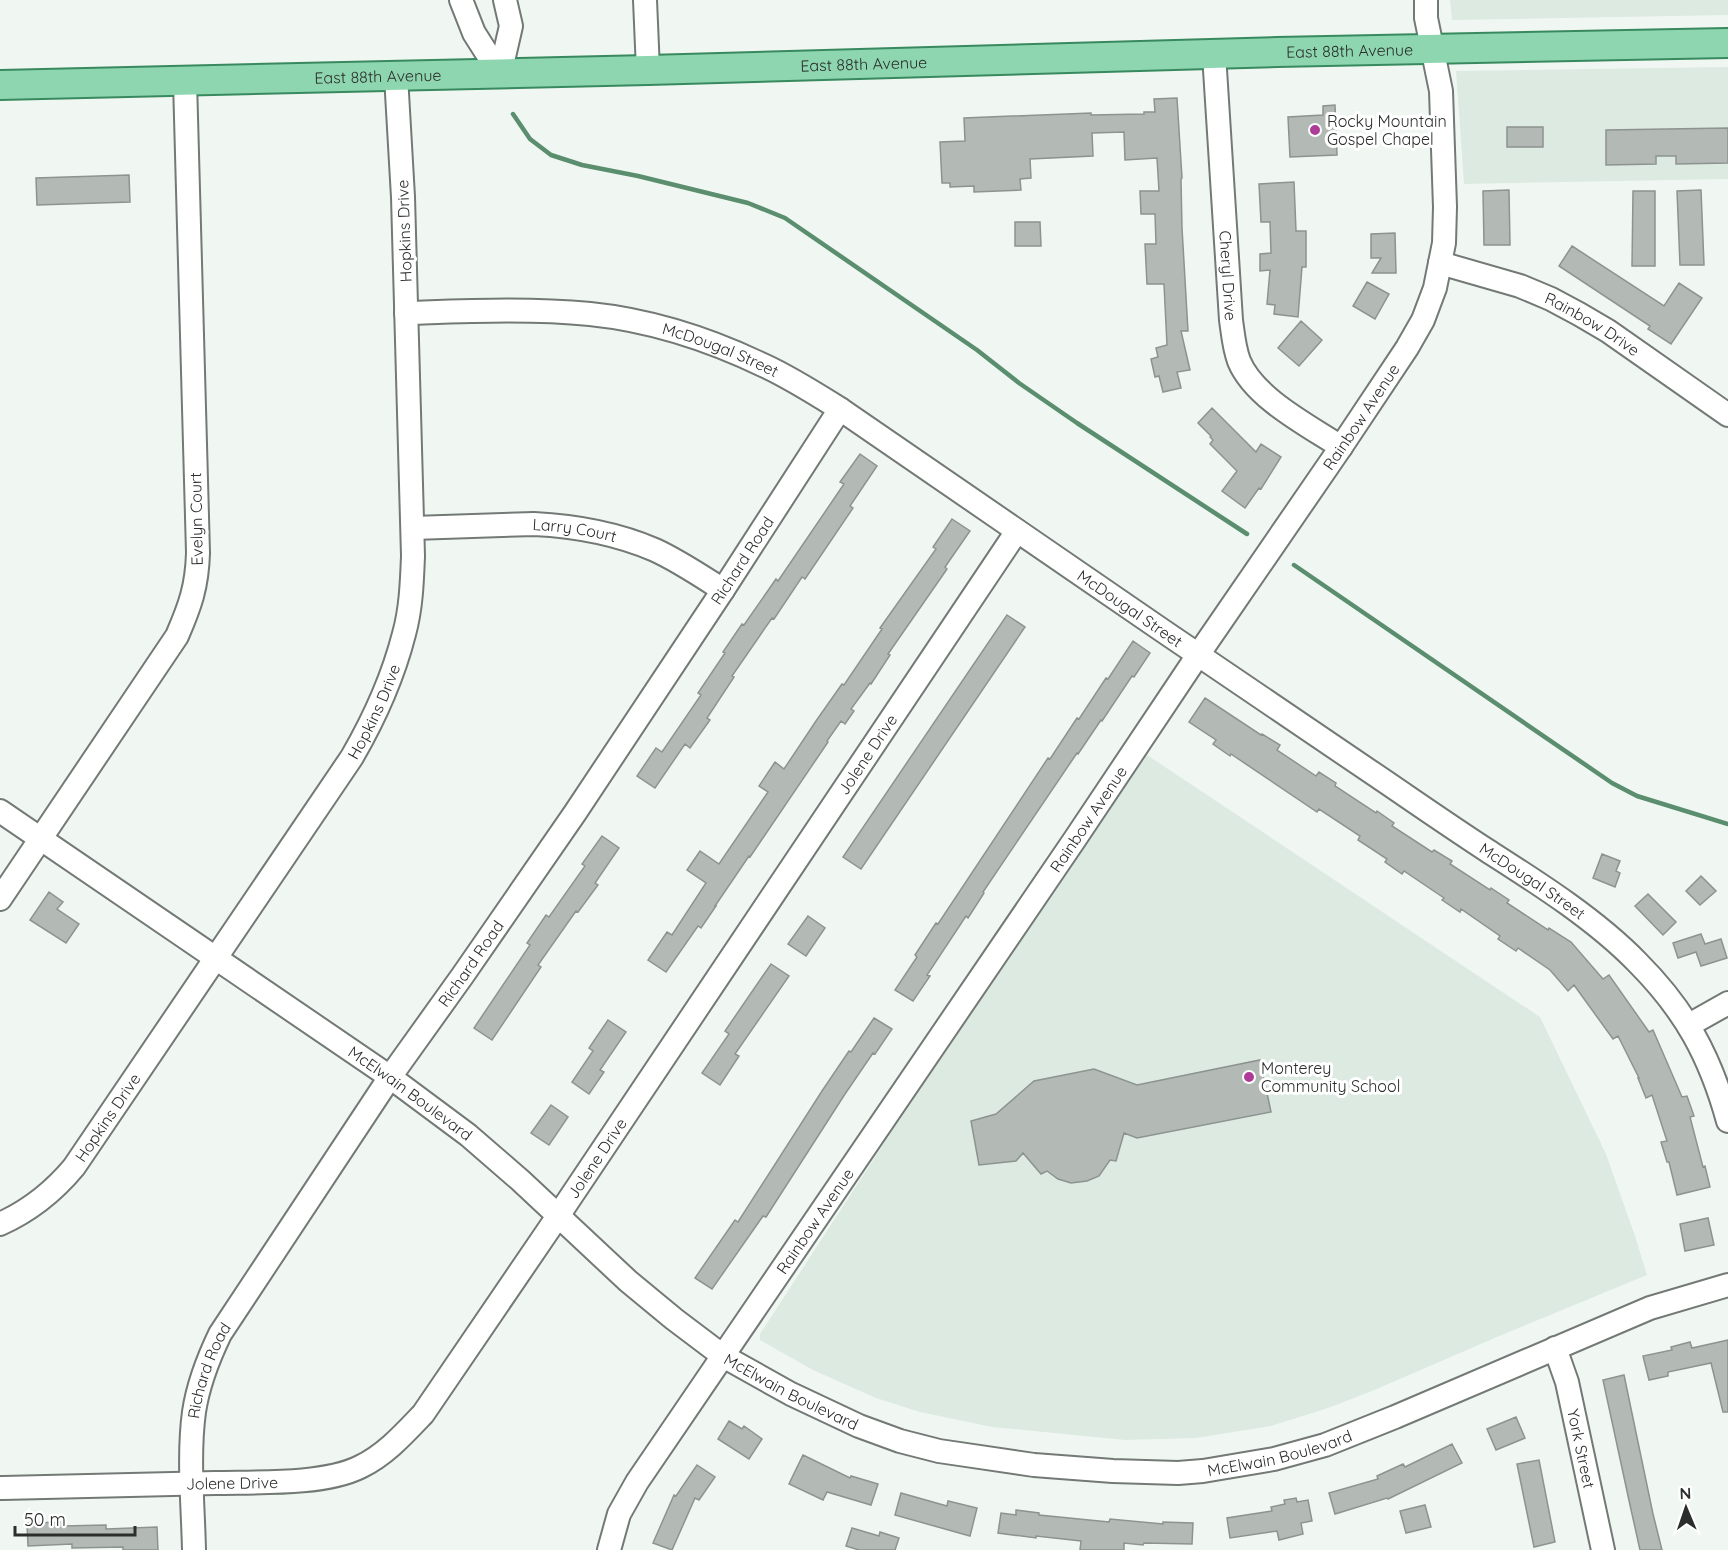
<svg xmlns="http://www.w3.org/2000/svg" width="1728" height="1550" viewBox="0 0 1728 1550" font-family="Quicksand,sans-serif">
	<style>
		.built { fill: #dceae1 }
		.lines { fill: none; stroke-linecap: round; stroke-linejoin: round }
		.stream { stroke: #5a8e6e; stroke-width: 4.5 }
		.building { fill: #b3bab5; stroke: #8d938f; stroke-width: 1.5 }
		.minor-casing { stroke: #737975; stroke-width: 26 }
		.major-casing { stroke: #39895e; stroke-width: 32 }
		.minor { stroke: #fff; stroke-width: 22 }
		.major { stroke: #8dd6af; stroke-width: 28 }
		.poi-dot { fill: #ad3c98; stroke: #fff; stroke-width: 2 }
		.labels { text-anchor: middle; stroke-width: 6; stroke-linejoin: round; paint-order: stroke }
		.street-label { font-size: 16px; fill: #2b2e2c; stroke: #fff }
		.poi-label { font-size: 16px; fill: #2b2e2c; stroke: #fff; text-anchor: start }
	</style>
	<rect width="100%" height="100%" fill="#f0f7f2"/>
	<path class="built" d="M 1450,0 L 1728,0 L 1728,15 L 1452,20 Z
		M 1728,67 L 1728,179 L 1464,184 L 1456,71 Z
		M 1147,755 L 1540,1017 L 1606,1154 L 1636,1239 L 1647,1275 L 1497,1337 L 1372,1391 L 1328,1408 L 1271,1426 L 1196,1438 L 1125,1440 L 992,1427 L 920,1412 L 876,1398 L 813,1370 L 760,1340 L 760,1334 L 888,1137 Z"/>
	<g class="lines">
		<path class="stream" d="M 513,114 L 530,139 L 551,155 L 582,165 L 638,176 L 748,203 L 785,218 L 977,350 L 1019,383 L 1077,423 L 1247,534
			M 1294,565 L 1612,783 L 1637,796 L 1728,824"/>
	</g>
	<path class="building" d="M 1177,98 L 1182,178 L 1181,179 L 1182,228 L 1188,331 L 1181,331 L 1190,370 L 1177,372 L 1181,388 L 1163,392 L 1159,376 L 1155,377 L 1151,359 L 1158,357 L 1156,348 L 1167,345 L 1164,284 L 1147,284 L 1145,244 L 1156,244 L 1155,214 L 1141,214 L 1140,191 L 1159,191 L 1157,158 L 1125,160 L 1124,132 L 1092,133 L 1093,156 L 1030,159 L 1031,178 L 1020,179 L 1021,190 L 974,192 L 974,186 L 950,187 L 950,183 L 942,183 L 940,142 L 965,141 L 964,118 L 1091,113 L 1091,115 L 1144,114 L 1144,112 L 1155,112 L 1154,99 Z
		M 1335,105 L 1337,155 L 1290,157 L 1288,117 L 1323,115 L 1323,106 Z
		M 1507,127 L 1543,127 L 1543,147 L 1507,147 Z
		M 1728,128 L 1728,163 L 1676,164 L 1676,156 L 1656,156 L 1656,164 L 1606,165 L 1606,130 Z
		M 129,175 L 130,202 L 37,205 L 36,178 Z
		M 1294,182 L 1296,231 L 1306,231 L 1306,267 L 1302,267 L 1298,317 L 1274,314 L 1275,305 L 1267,304 L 1270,270 L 1260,271 L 1260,254 L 1271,253 L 1270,222 L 1261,222 L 1259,184 Z
		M 1509,190 L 1510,245 L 1484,245 L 1483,191 Z
		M 1701,190 L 1704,265 L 1680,265 L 1677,191 Z
		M 1633,191 L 1655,191 L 1655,266 L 1632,266 Z
		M 1015,222 L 1040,222 L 1041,246 L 1015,246 Z
		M 1395,233 L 1396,273 L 1372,273 L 1381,258 L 1371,258 L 1371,234 Z
		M 1572,246 L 1664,306 L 1679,283 L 1702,298 L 1671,344 L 1648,329 L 1650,326 L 1559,266 Z
		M 1367,282 L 1389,294 L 1375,319 L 1353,306 Z
		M 1301,321 L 1322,340 L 1299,366 L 1278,348 Z
		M 1212,408 L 1256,452 L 1261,444 L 1281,457 L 1261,489 L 1259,488 L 1245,508 L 1222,491 L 1237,471 L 1210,444 L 1213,440 L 1210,437 L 1211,436 L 1198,423 Z
		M 860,454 L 877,466 L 850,506 L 853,508 L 805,579 L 802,577 L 774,619 L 772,618 L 732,676 L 734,677 L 707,718 L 710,720 L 690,748 L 685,744 L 655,788 L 637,776 L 656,748 L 662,752 L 701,695 L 698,693 L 725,653 L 723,652 L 742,624 L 744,625 L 776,579 L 778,581 L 844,484 L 840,482 Z
		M 952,519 L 970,531 L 945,567 L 947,569 L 888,654 L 890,655 L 871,684 L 870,683 L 851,709 L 854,711 L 845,724 L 841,721 L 827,741 L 828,742 L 750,857 L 749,856 L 715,906 L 716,906 L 701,928 L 698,926 L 666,972 L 648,960 L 667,932 L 672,935 L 706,883 L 687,870 L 700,851 L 719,864 L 768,792 L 759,786 L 775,762 L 784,769 L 816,721 L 842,684 L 844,685 L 882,629 L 880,628 L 936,549 L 933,547 Z
		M 1007,615 L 1025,627 L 861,869 L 843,857 Z
		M 1133,641 L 1150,653 L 1134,677 L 1132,676 L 1102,721 L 1101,720 L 1078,754 L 1077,753 L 983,892 L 984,893 L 968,918 L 966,916 L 927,975 L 930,976 L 913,1001 L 895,990 L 917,957 L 915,955 L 936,923 L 938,924 L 1048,758 L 1050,759 L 1077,718 L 1079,719 L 1106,678 L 1108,679 Z
		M 1205,698 L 1261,735 L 1262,734 L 1280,745 L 1277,750 L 1316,776 L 1319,772 L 1336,783 L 1335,786 L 1376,813 L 1377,811 L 1394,823 L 1392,826 L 1432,852 L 1434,850 L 1452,861 L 1450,864 L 1490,890 L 1491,888 L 1509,900 L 1507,903 L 1548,930 L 1549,928 L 1571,942 L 1603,979 L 1609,975 L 1649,1032 L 1653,1030 L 1682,1097 L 1687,1096 L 1694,1116 L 1690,1117 L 1703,1167 L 1705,1166 L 1710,1187 L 1677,1195 L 1669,1162 L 1667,1162 L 1661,1142 L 1667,1141 L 1652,1095 L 1646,1098 L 1638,1078 L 1639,1078 L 1618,1036 L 1613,1039 L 1574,985 L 1568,991 L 1550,970 L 1518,948 L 1516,951 L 1498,939 L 1500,936 L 1461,909 L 1460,912 L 1442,900 L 1444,898 L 1404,871 L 1402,874 L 1385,862 L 1387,859 L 1358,840 L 1360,836 L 1319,809 L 1317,812 L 1231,754 L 1230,756 L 1213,744 L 1216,740 L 1189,722 Z
		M 602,836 L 619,848 L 595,883 L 598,885 L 578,912 L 576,911 L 538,965 L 541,967 L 492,1040 L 474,1028 L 530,945 L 527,943 L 546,915 L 549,917 L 585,866 L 582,864 Z
		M 1602,854 L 1620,861 L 1616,871 L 1620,873 L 1615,887 L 1593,878 Z
		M 1701,876 L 1716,891 L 1700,905 L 1686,891 Z
		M 49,892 L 63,902 L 57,909 L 79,924 L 66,943 L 30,920 Z
		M 1648,894 L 1676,922 L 1663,935 L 1635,906 Z
		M 808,916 L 825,928 L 806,956 L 788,944 Z
		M 1701,934 L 1705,944 L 1721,939 L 1727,958 L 1701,966 L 1696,952 L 1678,958 L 1673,943 Z
		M 771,964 L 789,976 L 735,1054 L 739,1056 L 720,1085 L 702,1073 L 729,1034 L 725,1031 Z
		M 874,1018 L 892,1029 L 875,1054 L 873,1053 L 845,1094 L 766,1217 L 763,1216 L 712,1289 L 695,1278 L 735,1220 L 738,1222 L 822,1091 L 849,1051 L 851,1052 Z
		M 608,1020 L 626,1032 L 600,1070 L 604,1072 L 589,1094 L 572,1082 L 593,1051 L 589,1048 Z
		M 1260,1060 L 1271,1112 L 1137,1138 L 1124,1133 L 1116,1161 L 1110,1160 L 1099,1176 L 1087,1181 L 1071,1183 L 1058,1179 L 1047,1171 L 1041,1174 L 1023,1153 L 1016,1161 L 979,1165 L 971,1121 L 996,1114 L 1034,1081 L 1094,1069 L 1137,1085 Z
		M 551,1105 L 568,1117 L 549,1145 L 531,1133 Z
		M 1708,1218 L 1714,1245 L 1685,1251 L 1680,1224 Z
		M 1728,1340 L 1728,1412 L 1723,1412 L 1711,1363 L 1668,1372 L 1668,1376 L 1649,1380 L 1643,1356 L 1672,1350 L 1671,1347 L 1690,1342 L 1692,1348 Z
		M 1624,1375 L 1653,1514 L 1662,1550 L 1640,1550 L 1630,1505 L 1603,1380 Z
		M 1516,1417 L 1525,1438 L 1496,1450 L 1487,1429 Z
		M 729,1421 L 742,1429 L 744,1426 L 762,1439 L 749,1459 L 718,1439 Z
		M 1452,1444 L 1462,1463 L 1388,1499 L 1387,1498 L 1335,1514 L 1329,1493 L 1378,1479 L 1377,1476 L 1403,1464 L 1405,1467 Z
		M 803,1455 L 850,1478 L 851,1476 L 878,1484 L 871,1505 L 827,1492 L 823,1500 L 789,1484 Z
		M 1539,1460 L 1555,1542 L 1534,1547 L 1517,1464 Z
		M 697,1465 L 715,1477 L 699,1500 L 695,1498 L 672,1550 L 653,1543 L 674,1495 L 676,1496 Z
		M 901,1493 L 947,1506 L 948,1501 L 977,1508 L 970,1536 L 895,1515 Z
		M 1296,1498 L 1297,1502 L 1308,1500 L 1312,1521 L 1301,1523 L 1303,1534 L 1279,1540 L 1277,1531 L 1230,1538 L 1227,1518 L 1272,1511 L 1271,1507 L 1285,1504 L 1284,1500 Z
		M 1425,1505 L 1431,1527 L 1406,1533 L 1400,1511 Z
		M 1016,1510 L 1039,1513 L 1039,1515 L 1109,1522 L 1110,1519 L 1163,1524 L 1163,1522 L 1193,1523 L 1192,1544 L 1144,1543 L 1143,1545 L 1124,1543 L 1124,1550 L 1080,1550 L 1081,1541 L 1036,1536 L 1036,1538 L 998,1533 L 1001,1513 L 1016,1515 Z
		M 62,1522 L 62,1526 L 106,1525 L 106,1529 L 157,1527 L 158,1550 L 123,1550 L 123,1547 L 72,1548 L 72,1544 L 28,1546 L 27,1523 Z
		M 852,1528 L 879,1536 L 880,1532 L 899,1538 L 895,1550 L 859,1550 L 846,1546 Z"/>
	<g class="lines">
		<g class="minor-casing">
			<g id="minor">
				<path d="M 461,0 L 474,33 L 500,74"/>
				<path d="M 645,0 L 648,70"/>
				<path id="s1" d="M 1214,54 L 1231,320 C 1233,334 1234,348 1239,361 C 1254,398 1309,426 1341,447"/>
				<path d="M 500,74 L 511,26 L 505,0"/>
				<path id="s2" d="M 1440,263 L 1520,286 L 1551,299 L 1579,314 L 1608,331 L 1728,415"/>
				<path id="s3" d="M 406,313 C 467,311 529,308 590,314 C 649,320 711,340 765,366 C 791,378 816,394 840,409 C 1016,530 1191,651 1368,770 C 1408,797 1448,825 1488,851 C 1538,883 1595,919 1637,962 C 1685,1010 1710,1056 1728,1121"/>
				<path id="s4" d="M 413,528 L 534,524 C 575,526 618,534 655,550 C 679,561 701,576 723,590"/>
				<path id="s5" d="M 0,811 L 390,1077 L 468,1135 L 520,1180 L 628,1281 L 674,1319 L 723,1356 L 791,1394 L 859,1426 L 900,1441 L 939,1451 L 1034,1465 L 1113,1471 L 1178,1473 L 1203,1471 L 1274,1459 L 1325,1445 L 1395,1417 L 1650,1308 L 1728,1285"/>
				<path d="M 0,899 L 177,636 C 190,606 197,587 198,553 L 185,81"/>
				<path d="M 1689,1025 L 1728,1003"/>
				<path id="s6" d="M 0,1224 C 29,1211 54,1191 74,1167 L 352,757 C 374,719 393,677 404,634 C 411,609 412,582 413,556 L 403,197 L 396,76"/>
				<path id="s7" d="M 1555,1348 L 1567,1382 L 1603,1550"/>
				<path id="s8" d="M 0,1488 C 72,1487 144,1485 215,1483 C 257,1482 324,1485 360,1467 C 385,1455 404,1434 423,1414 L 558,1216 L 1017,531"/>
				<path id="s9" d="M 194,1550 C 193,1505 188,1456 194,1412 C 198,1385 208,1359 220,1334 L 390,1077 L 463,975 L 575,813 L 723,590 L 840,409"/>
				<path id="s10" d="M 609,1550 L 619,1514 L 637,1482 L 1075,839 L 1198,655 L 1341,447 L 1407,348 L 1423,320 L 1435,288 L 1444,243 L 1445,207 L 1441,91 L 1426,18 L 1426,0"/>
			</g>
		</g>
		<g class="major-casing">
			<g id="major">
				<path id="s11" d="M 0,85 L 648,70 L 1277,52 L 1728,43"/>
			</g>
		</g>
		<use href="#minor" class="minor"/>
		<use href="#major" class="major"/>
	</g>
	<g class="poi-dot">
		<circle cx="1315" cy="130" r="6"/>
		<circle cx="1249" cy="1077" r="6"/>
	</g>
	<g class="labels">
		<g class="street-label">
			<text dy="6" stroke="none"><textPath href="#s11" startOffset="1350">East 88th Avenue</textPath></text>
			<text dy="6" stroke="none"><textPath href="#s11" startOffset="864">East 88th Avenue</textPath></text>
			<text dy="6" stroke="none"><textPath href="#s11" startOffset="378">East 88th Avenue</textPath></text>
			<text transform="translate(404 231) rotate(-92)" y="6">Hopkins Drive</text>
			<text dy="6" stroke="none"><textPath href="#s1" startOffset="222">Cheryl Drive</textPath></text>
			<text dy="6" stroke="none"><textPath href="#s2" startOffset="165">Rainbow Drive</textPath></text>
			<text dy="6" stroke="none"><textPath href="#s3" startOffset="320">McDougal Street</textPath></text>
			<text dy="6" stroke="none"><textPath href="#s10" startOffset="1362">Rainbow Avenue</textPath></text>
			<text transform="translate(196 519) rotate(-91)" y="6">Evelyn Court</text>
			<text dy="6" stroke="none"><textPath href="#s4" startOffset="162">Larry Court</textPath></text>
			<text dy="6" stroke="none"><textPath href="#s9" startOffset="1154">Richard Road</textPath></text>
			<text dy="6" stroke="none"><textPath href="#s3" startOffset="806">McDougal Street</textPath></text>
			<text dy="6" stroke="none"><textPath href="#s6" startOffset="640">Hopkins Drive</textPath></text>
			<text dy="6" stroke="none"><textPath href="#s8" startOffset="1240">Jolene Drive</textPath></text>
			<text dy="6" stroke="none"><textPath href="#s10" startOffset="876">Rainbow Avenue</textPath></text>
			<text dy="6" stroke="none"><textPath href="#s3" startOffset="1292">McDougal Street</textPath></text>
			<text dy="6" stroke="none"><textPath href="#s9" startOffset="668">Richard Road</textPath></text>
			<text dy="6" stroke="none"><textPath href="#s5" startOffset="498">McElwain Boulevard</textPath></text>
			<text dy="6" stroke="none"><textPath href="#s6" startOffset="154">Hopkins Drive</textPath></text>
			<text dy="6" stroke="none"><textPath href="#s8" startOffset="754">Jolene Drive</textPath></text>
			<text dy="6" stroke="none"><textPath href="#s10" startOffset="390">Rainbow Avenue</textPath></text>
			<text dy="6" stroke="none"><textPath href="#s9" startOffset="182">Richard Road</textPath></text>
			<text dy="6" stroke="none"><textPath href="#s5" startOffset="984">McElwain Boulevard</textPath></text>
			<text dy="6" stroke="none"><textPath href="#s7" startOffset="104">York Street</textPath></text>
			<text dy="6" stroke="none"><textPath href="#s5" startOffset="1488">McElwain Boulevard</textPath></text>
			<text dy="6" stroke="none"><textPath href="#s8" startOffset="232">Jolene Drive</textPath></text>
		</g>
		<g class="poi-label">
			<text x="1327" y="127">Rocky Mountain<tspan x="1327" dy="18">Gospel Chapel</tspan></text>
			<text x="1261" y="1074">Monterey<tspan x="1261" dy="18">Community School</tspan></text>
		</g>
	</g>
	<g transform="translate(1686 1508) rotate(358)" stroke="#ffffff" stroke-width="4.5" paint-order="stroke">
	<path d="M0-4.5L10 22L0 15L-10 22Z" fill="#2b2e2c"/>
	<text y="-9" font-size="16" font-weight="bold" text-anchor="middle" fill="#2b2e2c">N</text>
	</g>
	<path d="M15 1526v9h120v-9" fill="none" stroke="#2b2e2c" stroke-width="3"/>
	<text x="24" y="1526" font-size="18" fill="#2b2e2c" stroke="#ffffff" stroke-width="4.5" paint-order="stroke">50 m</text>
</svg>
